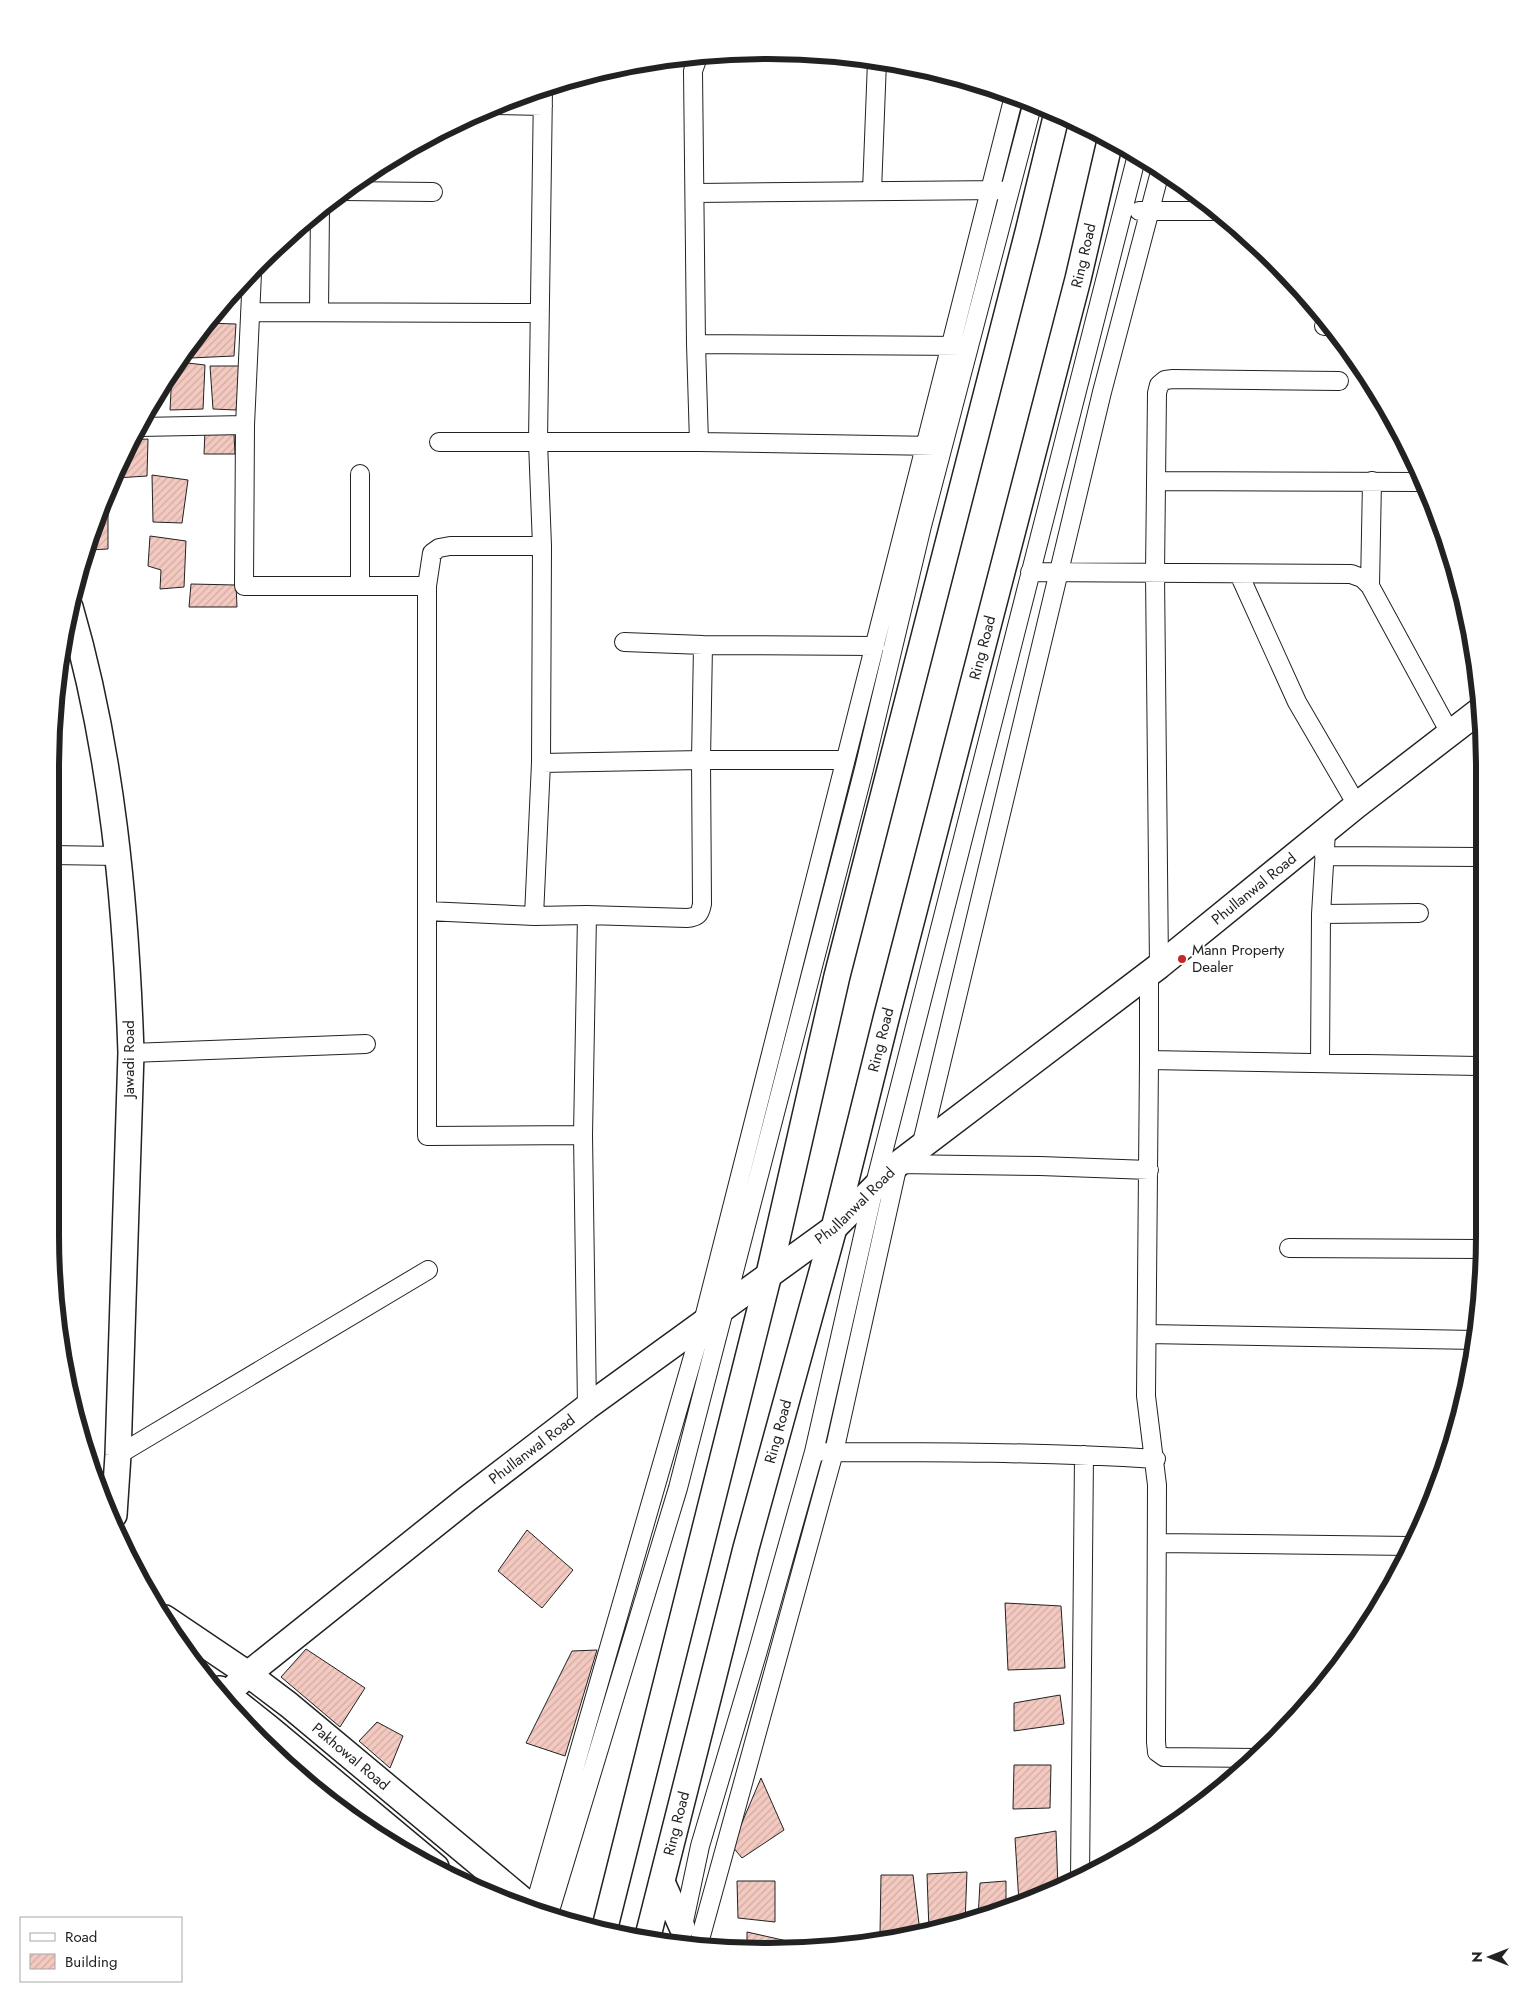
<svg xmlns="http://www.w3.org/2000/svg" width="1535" height="2002" viewBox="0 0 1535 2002" font-family="Jost,sans-serif">
	<style>
		.building { fill: url(#building-hatch); stroke: #222 }
		.lines { fill: none; stroke-linecap: round; stroke-linejoin: round }
		.street-casing { stroke: #222; stroke-width: 20 }
		.secondary-casing { stroke: #222; stroke-width: 28 }
		.street { stroke: #fff; stroke-width: 18 }
		.secondary { stroke: #fff; stroke-width: 25 }
		.poi-dot { fill: #c62828; stroke: #fff; stroke-width: 2 }
		.labels { text-anchor: middle; stroke-width: 4; stroke-linejoin: round; paint-order: stroke }
		.street-label { font-size: 15px; fill: #222; stroke: #fff }
		.poi-label { font-size: 15px; fill: #222; stroke: #fff; text-anchor: start }
		.rim { fill: none; stroke: #222; stroke-width: 6 }
	</style>
	<defs>
		<pattern id="building-hatch" width="6" height="6" patternUnits="userSpaceOnUse" patternTransform="scale(1.25)"><rect width="6" height="6" fill="#f3c9c0"/><path d="M-1 1l2-2M0 6l6-6M5 7l2-2" fill="none" stroke="#d0aca5"/></pattern>
	</defs>
	<rect width="100%" height="100%" fill="#fff"/>
	<path class="building" d="M 205,323 L 236,324 L 234,356 L 190,358 L 191,343 Z
		M 179,362 L 205,365 L 203,409 L 170,410 L 172,372 Z
		M 210,366 L 242,366 L 236,410 L 213,409 Z
		M 205,431 L 234,434 L 235,454 L 204,454 Z
		M 148,439 L 147,476 L 116,478 L 116,471 L 124,450 L 131,440 Z
		M 152,475 L 188,480 L 182,523 L 153,522 Z
		M 101,510 L 108,511 L 108,549 L 87,550 Z
		M 150,536 L 186,541 L 184,587 L 160,589 L 161,570 L 148,566 Z
		M 191,584 L 236,585 L 237,607 L 189,607 Z
		M 527,1530 L 573,1570 L 542,1608 L 498,1571 Z
		M 1005,1603 L 1061,1606 L 1065,1668 L 1008,1670 Z
		M 306,1649 L 365,1688 L 340,1727 L 281,1677 Z
		M 597,1650 L 565,1756 L 526,1743 L 572,1651 Z
		M 1060,1695 L 1064,1724 L 1014,1731 L 1014,1703 Z
		M 377,1722 L 403,1736 L 390,1768 L 359,1741 Z
		M 1014,1765 L 1051,1765 L 1050,1808 L 1013,1809 Z
		M 761,1778 L 784,1830 L 742,1858 L 732,1846 Z
		M 1056,1831 L 1058,1888 L 1019,1903 L 1015,1838 Z
		M 967,1872 L 965,1923 L 953,1927 L 929,1931 L 927,1874 Z
		M 881,1875 L 913,1875 L 920,1932 L 888,1936 L 880,1934 Z
		M 737,1881 L 775,1881 L 775,1922 L 738,1918 Z
		M 1006,1881 L 1006,1908 L 978,1918 L 980,1883 Z
		M 747,1932 L 787,1941 L 786,1950 L 768,1952 L 747,1949 Z"/>
	<g class="lines">
		<g class="street-casing">
			<path id="street" d="M 698,57 L 693,71 L 696,344 L 699,442
				M 493,105 L 543,106
				M 343,191 L 433,192
				M 872,191 L 877,61
				M 696,193 L 1000,190
				M 1139,211 L 1216,211
				M 250,312 L 539,313
				M 319,312 L 320,208
				M 1324,326 L 1329,326
				M 696,344 L 963,346
				M 245,425 L 252,273
				M 139,427 L 245,425 L 244,586 L 427,586 L 427,1136 L 583,1135 L 587,1407
				M 439,442 L 699,442 L 935,446
				M 360,474 L 360,586
				M 1156,481 L 1420,482
				M 1030,572 L 1351,574 L 1362,578 L 1370,586 L 1450,733
				M 1239,574 L 1297,702 L 1357,805
				M 427,586 L 432,553 L 439,548 L 450,546 L 542,546
				M 1370,586 L 1372,481
				M 624,642 L 703,645 L 875,646
				M 541,763 L 701,760 L 845,760
				M 51,855 L 118,856
				M 1324,856 L 1479,857
				M 427,911 L 534,916 L 587,915 L 583,1135
				M 1321,914 L 1419,913
				M 587,915 L 687,918 C 698,917 700,914 702,904 L 701,760 L 703,645
				M 534,916 L 541,763 L 542,546 L 538,442 L 543,89
				M 1159,966 L 1155,574 L 1157,393 L 1159,385 L 1165,380 L 1173,379 L 1339,381
				M 1149,973 L 1149,1060 L 1479,1066
				M 131,1053 L 366,1044
				M 1149,1060 L 1146,1396 L 1157,1485 L 1156,1742 L 1157,1752 L 1164,1757 L 1255,1758
				M 1320,1063 L 1321,914 L 1326,832
				M 921,1147 L 1102,392 L 1161,168
				M 1289,1248 L 1479,1249
				M 1147,1334 L 1476,1340
				M 824,1452 C 935,1452 1045,1452 1156,1459
				M 118,1455 L 428,1270
				M 1157,1543 L 1411,1546
				M 1080,1880 L 1084,1455
				M 534,1908 L 703,1322 L 1014,96
				M 549,1914 L 678,1488 L 864,769 L 922,526 L 1033,102
				M 680,1940 L 700,1846 L 757,1654 L 814,1452 L 874,1188 L 1137,155
				M 699,1943 L 834,1452 L 898,1164 L 1040,1166 L 1149,1170"/>
		</g>
		<g class="secondary-casing">
			<g id="secondary">
				<path d="M 70,607 C 112,751 126,903 131,1053 L 118,1455 L 114,1515"/>
				<path id="s1" d="M 165,1618 L 248,1674 L 289,1705 L 530,1906"/>
				<path d="M 220,1689 L 269,1728 L 436,1867"/>
				<path id="s2" d="M 227,1694 L 248,1674 L 467,1499 L 587,1407 L 834,1228 L 898,1164 L 1159,966 L 1357,805 L 1479,711"/>
				<path d="M 662,1882 L 682,1927"/>
				<path d="M 604,1931 L 769,1274 L 837,976 L 1028,232 L 1057,113"/>
				<path id="s3" d="M 648,1936 L 746,1548 L 834,1228 L 886,1019 L 1078,279 L 1110,141"/>
			</g>
		</g>
		<use href="#street" class="street"/>
		<use href="#secondary" class="secondary"/>
	</g>
	<circle class="poi-dot" cx="1182" cy="959" r="5"/>
	<g class="labels">
		<g class="street-label">
			<text dy="5" stroke="none"><textPath href="#s3" startOffset="1736">Ring Road</textPath></text>
			<text dy="5" stroke="none"><textPath href="#s3" startOffset="1331">Ring Road</textPath></text>
			<text dy="5" stroke="none"><textPath href="#s2" startOffset="1306">Phullanwal Road</textPath></text>
			<text dy="5" stroke="none"><textPath href="#s3" startOffset="926">Ring Road</textPath></text>
			<text transform="translate(129 1059) rotate(-90)" y="5">Jawadi Road</text>
			<text dy="5" stroke="none"><textPath href="#s2" startOffset="796">Phullanwal Road</textPath></text>
			<text dy="5" stroke="none"><textPath href="#s3" startOffset="521">Ring Road</textPath></text>
			<text dy="5" stroke="none"><textPath href="#s2" startOffset="391">Phullanwal Road</textPath></text>
			<text dy="5" stroke="none"><textPath href="#s1" startOffset="232">Pakhowal Road</textPath></text>
			<text dy="5" stroke="none"><textPath href="#s3" startOffset="116">Ring Road</textPath></text>
		</g>
		<g class="poi-label">
			<text x="1192" y="955">Mann Property<tspan x="1192" dy="17">Dealer</tspan></text>
		</g>
	</g>
	<path d="M0 0H1535V2002H0ZM767 59H768A708 708 0 0 1 1476 767V1235A708 708 0 0 1 768 1943H767A708 708 0 0 1 59 1235V767A708 708 0 0 1 767 59Z" fill="#fff" fill-rule="evenodd"/>
	<path class="rim" d="M767 59H768A708 708 0 0 1 1476 767V1235A708 708 0 0 1 768 1943H767A708 708 0 0 1 59 1235V767A708 708 0 0 1 767 59Z"/>
	<rect x="20" y="1917" width="162" height="65" fill="#ffffff" stroke="#a7a7a7"/>
	<rect x="30" y="1933" width="25" height="8" fill="#ffffff" stroke="#a7a7a7"/>
	<text x="65" y="1942" font-size="15" fill="#222222">Road</text>
	<rect x="30" y="1954" width="25" height="15" fill="url(#building-hatch)" stroke="#a7a7a7"/>
	<text x="65" y="1967" font-size="15" fill="#222222">Building</text>
	<g transform="translate(1490 1957) rotate(270)" stroke="#ffffff" stroke-width="4" paint-order="stroke">
	<path d="M0-4L9 19L0 12L-9 19Z" fill="#222222"/>
	<text y="-8" font-size="14" font-weight="bold" text-anchor="middle" fill="#222222">N</text>
	</g>
</svg>
